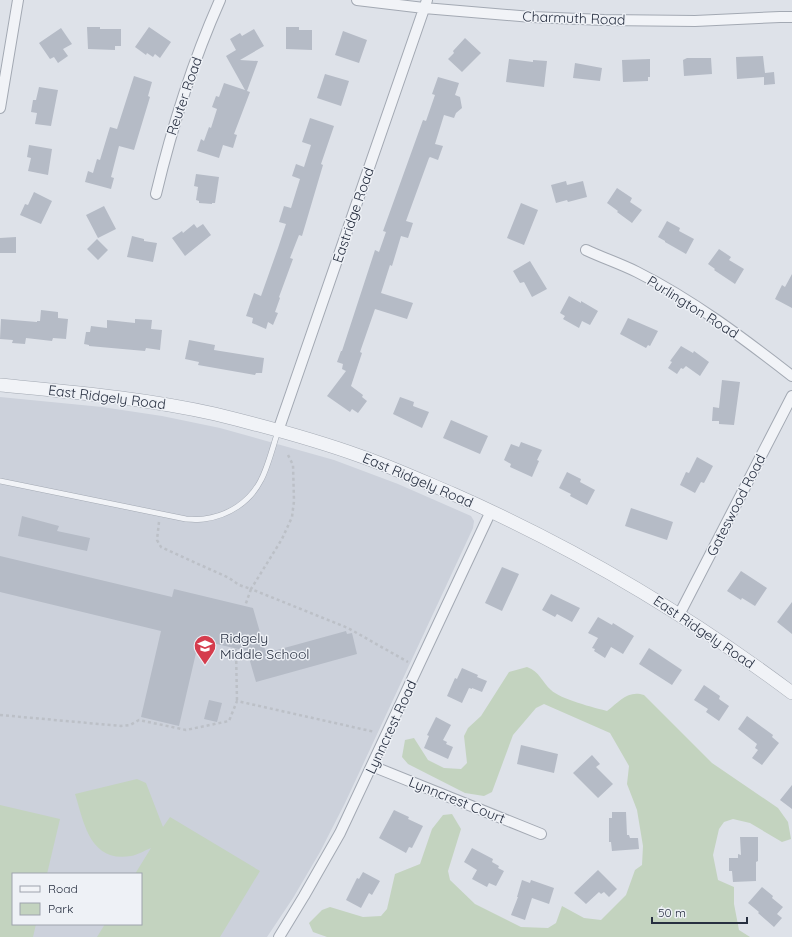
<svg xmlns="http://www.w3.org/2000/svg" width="792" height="937" viewBox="0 0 792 937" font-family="Quicksand,sans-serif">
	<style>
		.built { fill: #ccd1db; fill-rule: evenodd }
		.green { fill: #c3d3bf }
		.building { fill: #b5bbc6 }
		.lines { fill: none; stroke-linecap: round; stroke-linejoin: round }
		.service-casing { stroke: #a3a9b3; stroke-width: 6 }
		.minor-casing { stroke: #a3a9b3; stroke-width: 12 }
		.tertiary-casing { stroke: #a3a9b3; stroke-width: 14 }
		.path { stroke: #bcc0c7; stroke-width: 2.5; stroke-dasharray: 3 3; stroke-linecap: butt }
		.service { stroke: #f1f3f7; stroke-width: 5 }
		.minor { stroke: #f1f3f7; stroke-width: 10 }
		.tertiary { stroke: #f1f3f7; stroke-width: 13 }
		.labels { text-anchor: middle; stroke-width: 3; stroke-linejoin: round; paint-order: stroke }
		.street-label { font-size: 14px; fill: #272f40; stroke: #eef1f6 }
		.poi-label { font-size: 14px; fill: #272f40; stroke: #eef1f6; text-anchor: start }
	</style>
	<rect width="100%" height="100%" fill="#dee2e9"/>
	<path class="built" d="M 0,397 L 102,407 L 162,416 L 220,428 L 334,460 L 398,484 L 471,516 L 474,521 L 473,528 L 345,803 L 320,852 L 293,898 L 267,937 L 0,937 ZM 13,874 L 141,874 L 141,924 L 13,924 Z"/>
	<path class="green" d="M 527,667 C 540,672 542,682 551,690 C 560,699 595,708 607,711 C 620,701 628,690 644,695 L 712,763 L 778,808 L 788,822 L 791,839 L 782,842 L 750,823 L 733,819 L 724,822 L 719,829 L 713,855 L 718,880 L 734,887 L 734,904 L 739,930 L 750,937 L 327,937 L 313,932 L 309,923 L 322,910 L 330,907 L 363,917 L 381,916 L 387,909 L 395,874 L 420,864 L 432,829 L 443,815 L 452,814 L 461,829 L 448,871 L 450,880 L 475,904 L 521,927 L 548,928 L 556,923 L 562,906 L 584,918 L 601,920 L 626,895 L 635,870 L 642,865 L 643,846 L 637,810 L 627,784 L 629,766 L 610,733 L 544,704 L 536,708 L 513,735 L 492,792 L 484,796 L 465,793 L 408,764 L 402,757 L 405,740 L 414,738 L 428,760 L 444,768 L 461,769 L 467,763 L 464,736 L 468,728 L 481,716 L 509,672 Z
		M 137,779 L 146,783 L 163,827 L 170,817 L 260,871 L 220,937 L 97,937 L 105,924 L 141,924 L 141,874 L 135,874 L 151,848 C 145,850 138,855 131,856 C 90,863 84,823 75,794 Z
		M 0,805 L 60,819 L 47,874 L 13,874 L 13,924 L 36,924 L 33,937 L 0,937 Z"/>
	<path class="building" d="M 87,27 L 100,27 L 100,29 L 121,29 L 121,46 L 115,46 L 115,50 L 88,49 Z
		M 149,27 L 171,42 L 160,58 L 155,54 L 153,57 L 147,53 L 146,55 L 135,47 Z
		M 286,27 L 299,27 L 299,30 L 312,30 L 312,50 L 286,49 Z
		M 61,28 L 72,44 L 63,49 L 68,56 L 58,63 L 54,57 L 50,59 L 39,43 Z
		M 254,29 L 264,46 L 240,60 L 258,61 L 247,91 L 250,92 L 234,134 L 237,135 L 233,148 L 223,145 L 219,158 L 197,151 L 201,139 L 204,141 L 209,127 L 211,128 L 217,109 L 212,107 L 216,96 L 219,97 L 224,83 L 245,90 L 226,56 L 236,50 L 230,39 L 240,33 L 242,36 Z
		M 343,31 L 367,40 L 359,63 L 335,55 Z
		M 465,38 L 481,53 L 462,72 L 448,59 L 454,53 L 453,51 Z
		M 763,56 L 765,73 L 774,72 L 775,84 L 764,85 L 764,77 L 737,79 L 736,57 Z
		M 687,58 L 711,58 L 712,74 L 684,76 L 683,60 Z
		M 509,59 L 533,62 L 533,60 L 547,61 L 544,87 L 506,82 Z
		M 650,59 L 650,77 L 648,77 L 648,81 L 623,82 L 622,60 Z
		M 575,63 L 602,68 L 600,81 L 573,78 Z
		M 325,74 L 349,81 L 341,106 L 317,98 Z
		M 134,76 L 152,82 L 148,96 L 150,97 L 134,150 L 119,146 L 111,177 L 114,178 L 111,189 L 85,182 L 88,171 L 93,173 L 97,159 L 100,160 L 110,127 L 117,129 Z
		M 438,77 L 459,83 L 455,95 L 460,97 L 462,108 L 456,113 L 454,118 L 444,115 L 435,144 L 443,146 L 438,160 L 430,157 L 429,158 L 406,221 L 413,223 L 408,238 L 401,236 L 392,266 L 390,265 L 381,293 L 413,303 L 407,319 L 375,309 L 360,352 L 362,353 L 351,386 L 363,395 L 362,397 L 367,401 L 358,413 L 352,409 L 350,412 L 327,396 L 346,371 L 342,369 L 343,364 L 337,362 L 341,351 L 342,351 L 375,250 L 379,252 L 386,232 L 383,231 L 423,120 L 426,121 L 435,95 L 432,94 Z
		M 39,87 L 58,90 L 51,126 L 35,124 L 37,113 L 31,112 L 33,100 L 36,100 Z
		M 310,118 L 334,126 L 321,164 L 323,165 L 302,236 L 299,235 L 290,258 L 293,259 L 279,297 L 280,298 L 275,312 L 278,313 L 273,325 L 268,322 L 266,329 L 252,323 L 253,318 L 246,316 L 254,293 L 261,296 L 278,248 L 286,224 L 279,222 L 284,206 L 291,208 L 300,179 L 292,176 L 296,164 L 304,167 L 311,145 L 302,142 Z
		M 29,145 L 52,149 L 48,175 L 28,171 L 31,158 L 27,157 Z
		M 196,174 L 219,177 L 215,203 L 212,203 L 212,204 L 199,203 L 199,201 L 196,200 L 198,187 L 194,186 Z
		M 566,181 L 567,185 L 583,181 L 587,197 L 568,202 L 567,200 L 556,203 L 551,185 Z
		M 617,188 L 632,198 L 630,202 L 642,210 L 632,223 L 617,212 L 618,211 L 607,203 Z
		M 34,192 L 52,201 L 41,224 L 20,215 L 25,204 L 28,205 Z
		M 521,203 L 538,210 L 524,245 L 507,238 Z
		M 104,206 L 116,229 L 98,238 L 86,215 Z
		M 667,221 L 680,228 L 679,231 L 694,239 L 686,254 L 665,242 L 665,241 L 658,237 Z
		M 194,224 L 197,228 L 203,224 L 211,235 L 185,256 L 172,238 L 182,231 L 183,233 Z
		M 132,236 L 144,239 L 144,241 L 157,243 L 153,262 L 127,257 Z
		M 16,237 L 16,253 L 0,253 L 0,238 Z
		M 97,239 L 108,250 L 98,260 L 87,249 Z
		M 719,249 L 731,257 L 729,260 L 744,269 L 735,284 L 714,270 L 715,269 L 708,264 Z
		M 530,261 L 547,289 L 532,297 L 524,282 L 520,283 L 513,271 Z
		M 792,274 L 792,308 L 775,299 L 782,285 L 785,287 Z
		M 569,296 L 581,303 L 581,301 L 598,311 L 590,325 L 582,321 L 579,328 L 563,319 L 565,316 L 560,313 Z
		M 41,310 L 58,312 L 58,318 L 68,319 L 66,339 L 53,338 L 52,341 L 26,338 L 25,344 L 12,343 L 13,340 L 0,339 L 1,319 L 37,322 L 37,321 L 40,321 Z
		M 628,318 L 658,331 L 650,346 L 648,345 L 646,348 L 620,334 Z
		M 135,319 L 152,320 L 151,329 L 162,330 L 160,350 L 146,348 L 145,351 L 89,346 L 89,345 L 84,344 L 86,332 L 90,332 L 91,326 L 107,328 L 107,320 L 135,323 Z
		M 189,340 L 215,345 L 214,350 L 264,358 L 262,373 L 256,373 L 255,375 L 198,365 L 199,362 L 185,359 Z
		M 681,346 L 693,353 L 694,351 L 709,362 L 700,376 L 686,366 L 683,369 L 681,368 L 677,374 L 668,368 L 672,362 L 670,361 Z
		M 722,380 L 740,382 L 734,425 L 719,424 L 719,421 L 712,421 L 713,407 L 719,408 Z
		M 400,397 L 414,402 L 413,406 L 429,412 L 422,428 L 393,414 Z
		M 451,420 L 488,436 L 480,454 L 443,438 Z
		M 521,442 L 542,450 L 537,460 L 539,461 L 532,477 L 510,467 L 511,464 L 504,460 L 511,444 L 519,447 Z
		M 697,457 L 713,466 L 704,483 L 701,482 L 695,493 L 680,485 L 686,472 L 689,473 Z
		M 567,472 L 581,479 L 580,482 L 595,490 L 587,505 L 570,496 L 571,494 L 559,488 Z
		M 631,508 L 673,522 L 667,540 L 625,526 Z
		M 22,516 L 59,526 L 57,531 L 90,538 L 87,551 L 18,536 Z
		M 0,556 L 172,597 L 174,589 L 253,608 L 266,653 L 346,631 L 347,634 L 352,633 L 357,654 L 256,682 L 247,651 L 199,640 L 179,726 L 141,717 L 161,631 L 0,592 Z
		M 502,567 L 519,574 L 502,611 L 485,603 Z
		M 741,571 L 767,588 L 755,606 L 742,598 L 741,600 L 727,591 Z
		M 551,594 L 580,608 L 572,622 L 557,614 L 555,617 L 542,610 Z
		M 792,602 L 792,634 L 777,622 Z
		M 598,617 L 612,625 L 613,623 L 634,636 L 623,654 L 611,647 L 605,658 L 594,651 L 595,649 L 592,648 L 598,638 L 588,633 Z
		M 649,648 L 682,670 L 672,685 L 639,664 Z
		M 462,668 L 478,675 L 477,677 L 487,681 L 482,692 L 472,688 L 472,689 L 469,688 L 462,703 L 447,696 L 455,678 L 457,679 Z
		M 704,685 L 720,696 L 719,699 L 729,706 L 719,721 L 706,712 L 708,709 L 694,700 Z
		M 209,700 L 222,703 L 217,722 L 204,719 Z
		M 747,716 L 773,735 L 772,737 L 779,743 L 762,765 L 752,758 L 758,750 L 755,748 L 757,744 L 738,729 Z
		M 436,717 L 451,725 L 443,740 L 447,742 L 446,744 L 453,747 L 448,759 L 424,748 L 429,736 L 427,735 Z
		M 521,745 L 558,754 L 554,773 L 517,764 Z
		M 592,755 L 600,764 L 596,767 L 613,784 L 598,798 L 573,773 Z
		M 792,785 L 792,809 L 780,800 Z
		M 394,810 L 409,817 L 408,819 L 423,826 L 412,848 L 409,847 L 406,853 L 379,838 Z
		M 612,812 L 626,812 L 627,835 L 629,835 L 630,838 L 638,838 L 639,849 L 612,851 L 611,842 L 609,842 L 609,818 L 612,818 Z
		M 740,837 L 758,837 L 758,861 L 756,862 L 756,881 L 733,882 L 732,871 L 729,871 L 729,858 L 738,858 L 738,854 L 741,855 Z
		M 472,848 L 493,859 L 492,862 L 499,866 L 498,868 L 504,871 L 496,886 L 489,883 L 487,887 L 472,879 L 477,870 L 464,862 Z
		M 598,870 L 617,889 L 609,897 L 604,892 L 601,894 L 599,892 L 586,904 L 574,893 Z
		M 363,872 L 380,881 L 372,895 L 369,893 L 361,908 L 346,900 L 357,878 L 359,879 Z
		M 522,880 L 530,883 L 531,880 L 554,888 L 549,904 L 532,898 L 525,920 L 511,915 L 518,897 L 517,897 Z
		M 762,887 L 773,896 L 772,898 L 783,907 L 777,914 L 782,918 L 774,927 L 758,913 L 759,912 L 748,903 Z"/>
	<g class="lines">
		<g class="service-casing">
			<path id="service" d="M 0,481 L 186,519 C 192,519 198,520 204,519 C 228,516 250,502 261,480 C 268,467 273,446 278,431"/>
		</g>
		<g class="minor-casing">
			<path id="minor" d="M 357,0 L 424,8 L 532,17 L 604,20 L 695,21 L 780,17 L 792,17
				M 0,108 L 18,0
				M 156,194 C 172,127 192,63 220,0
				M 586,250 C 603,258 621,264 637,272 C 693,300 743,338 792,376
				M 278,431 L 427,0
				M 679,615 L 792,396
				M 372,766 L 541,834
				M 279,937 L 304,896 L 340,833 L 491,511"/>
		</g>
		<g class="tertiary-casing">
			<path id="tertiary" d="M 0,385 C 72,392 144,398 215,414 C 264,426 313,439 360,456 C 392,467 422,481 453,494 C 573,547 687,614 792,693"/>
		</g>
		<path class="path" d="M 288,455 L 293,465 L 294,501 L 292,517 L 282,539 L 251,589 L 348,628 L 408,662
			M 159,522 L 157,540 L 161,547 L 229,578 L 239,585 L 251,589 L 245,606
			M 236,649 L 237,701
			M 0,715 L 121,726 L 130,725 L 139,720 L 186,730 L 229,721 L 237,701 L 375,732"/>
		<use href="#service" class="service"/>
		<use href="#minor" class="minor"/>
		<use href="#tertiary" class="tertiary"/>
	</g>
	<defs>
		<g id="school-pin" transform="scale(1.15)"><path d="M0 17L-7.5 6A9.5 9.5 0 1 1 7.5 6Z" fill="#d53c4d" stroke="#eef1f6"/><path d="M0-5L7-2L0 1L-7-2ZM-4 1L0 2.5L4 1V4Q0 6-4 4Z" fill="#fff"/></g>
	</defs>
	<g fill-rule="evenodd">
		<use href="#school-pin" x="205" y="646"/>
	</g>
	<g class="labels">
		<g class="street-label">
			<text transform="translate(574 18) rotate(2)" y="5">Charmuth Road</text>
			<text transform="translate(184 96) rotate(-71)" y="5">Reuter Road</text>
			<text transform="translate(353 215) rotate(-71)" y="5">Eastridge Road</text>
			<text transform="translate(693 307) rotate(32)" y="5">Purlington Road</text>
			<text transform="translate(107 397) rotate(7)" y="5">East Ridgely Road</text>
			<text transform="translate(418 480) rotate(23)" y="5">East Ridgely Road</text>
			<text transform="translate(736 505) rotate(-63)" y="5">Gateswood Road</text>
			<text transform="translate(704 632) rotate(34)" y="5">East Ridgely Road</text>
			<text transform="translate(391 727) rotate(-65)" y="5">Lynncrest Road</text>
			<text transform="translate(457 800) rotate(22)" y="5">Lynncrest Court</text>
		</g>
		<g class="poi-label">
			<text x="220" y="643">Ridgely<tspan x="220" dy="16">Middle School</tspan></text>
		</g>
	</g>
	<rect x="12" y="873" width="130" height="52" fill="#eef1f6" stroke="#9ea3ad"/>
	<rect x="20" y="886" width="20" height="6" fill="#f1f3f7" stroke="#9ea3ad"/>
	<text x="48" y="893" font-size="12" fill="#272f40">Road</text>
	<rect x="20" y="903" width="20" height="12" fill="#c3d3bf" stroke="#9ea3ad"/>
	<text x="48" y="913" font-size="12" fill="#272f40">Park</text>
	<path d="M652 917v6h95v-6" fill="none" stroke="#272f40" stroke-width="2"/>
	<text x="658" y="917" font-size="12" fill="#272f40" stroke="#eef1f6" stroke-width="3" paint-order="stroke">50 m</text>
</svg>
